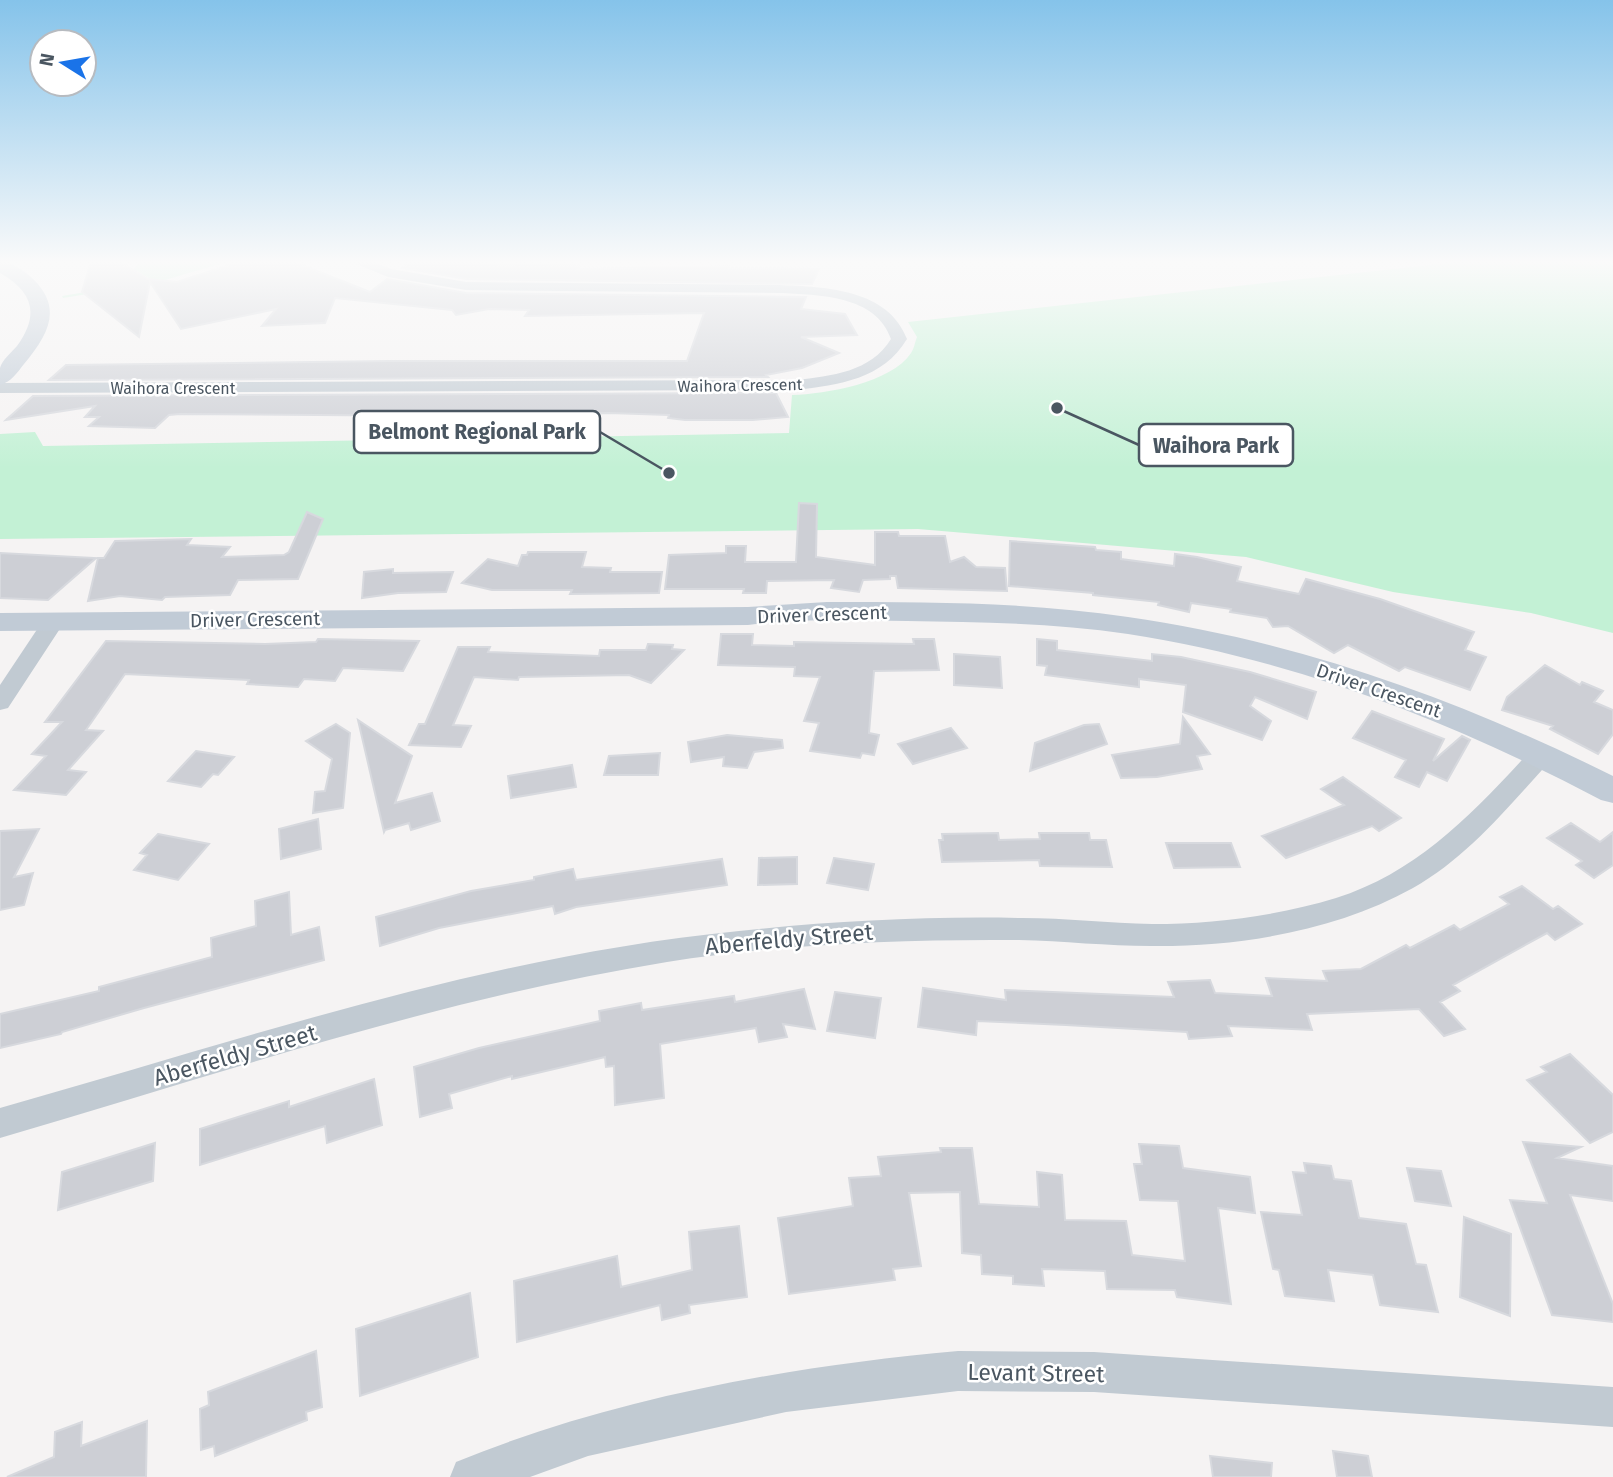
<svg xmlns="http://www.w3.org/2000/svg" width="1613" height="1477" viewBox="0 0 1613 1477" font-family="'Fira Sans',sans-serif">
	<style>
		.green { fill: #c3f1d5 }
		.building { fill: #cdcfd5; stroke: #d7d9de; stroke-width: 2 }
		.lines { fill: none; stroke-linecap: round; stroke-linejoin: round }
		.street { fill: #c1cad2; fill-rule: evenodd }
		.secondary { fill: #c1cbd6; fill-rule: evenodd }
		.labels { text-anchor: middle; stroke-width: 5; stroke-linejoin: round; paint-order: stroke }
		.far-street-label { font-size: 16px; fill: #4a5661; stroke: #fff }
		.street-label { font-size: 19px; fill: #4a5661; stroke: #fff }
		.near-street-label { font-size: 23px; fill: #4a5661; stroke: #fff }
		.leader { fill: none; stroke: #4a5661; stroke-width: 2.5 }
		.callout-dot { fill: #4a5661; stroke: #fff; stroke-width: 2.5 }
		.callout { fill: #fff; stroke: #4a5661; stroke-width: 2.5 }
		.callout-label { font-size: 21px; text-anchor: middle; font-weight: bold; fill: #4a5661 }
	</style>
	<rect width="100%" height="100%" fill="#f5f3f3"/>
	<path class="green" d="M 140,261 L 229,261 L 155,283 L 63,298 L 62,296 L 145,282 L 150,279 L 134,269 Z
		M 1467,261 L 1613,261 L 1613,633 L 1531,613 L 1393,592 L 1246,557 L 918,529 L 0,539 L 0,434 L 35,432 L 43,446 L 789,433 L 792,395 C 826,394 891,383 911,353 C 914,349 915,342 917,337 L 908,322 Z"/>
	<path class="building" d="M 91,261 L 119,261 L 148,279 L 177,282 L 241,261 L 292,261 L 370,292 L 387,279 L 466,293 L 806,297 L 801,309 L 845,314 L 857,335 L 801,337 L 839,353 L 802,368 L 766,375 L 768,377 L 49,380 L 66,365 L 389,361 L 687,361 L 704,313 L 525,316 L 529,310 L 489,309 L 456,315 L 452,310 L 335,298 L 325,323 L 262,326 L 276,309 L 181,329 L 150,282 L 139,337 L 82,292 Z
		M 411,261 L 465,261 L 512,266 L 518,263 L 580,266 L 578,269 L 729,266 L 729,268 L 819,269 L 812,284 L 466,279 L 402,268 Z
		M 776,393 L 788,417 L 753,420 L 685,420 L 668,418 L 669,415 L 609,413 L 572,414 L 570,416 L 481,413 L 442,416 L 180,414 L 169,415 L 155,428 L 89,426 L 99,417 L 85,417 L 95,406 L 6,420 L 33,396 Z
		M 799,503 L 817,504 L 816,557 L 875,565 L 875,532 L 898,532 L 899,536 L 945,536 L 950,562 L 964,557 L 976,567 L 1005,568 L 1007,591 L 898,588 L 896,576 L 890,576 L 890,579 L 863,580 L 859,592 L 831,588 L 834,580 L 767,581 L 766,593 L 743,593 L 744,589 L 665,589 L 669,555 L 726,553 L 726,546 L 746,546 L 745,562 L 796,562 Z
		M 307,512 L 323,519 L 298,579 L 238,580 L 230,595 L 165,597 L 162,600 L 120,596 L 88,601 L 98,558 L 104,558 L 115,541 L 191,539 L 187,545 L 230,547 L 222,557 L 284,555 L 289,552 Z
		M 1010,541 L 1095,547 L 1096,550 L 1121,552 L 1121,559 L 1174,566 L 1175,554 L 1197,557 L 1241,567 L 1237,581 L 1299,594 L 1306,579 L 1380,599 L 1474,632 L 1465,650 L 1486,657 L 1470,690 L 1405,667 L 1399,671 L 1348,645 L 1334,653 L 1288,626 L 1273,627 L 1267,618 L 1230,612 L 1231,609 L 1191,603 L 1189,612 L 1158,605 L 1159,602 L 1093,595 L 1093,593 L 1009,586 Z
		M 528,552 L 586,552 L 582,567 L 611,568 L 610,572 L 662,572 L 659,593 L 570,594 L 572,590 L 492,590 L 462,583 L 488,559 L 518,566 L 522,555 L 527,555 Z
		M 0,553 L 96,558 L 48,600 L 0,598 Z
		M 393,569 L 393,573 L 453,572 L 446,592 L 398,593 L 362,598 L 364,572 Z
		M 721,634 L 753,634 L 752,645 L 794,646 L 794,642 L 914,644 L 913,639 L 934,639 L 939,670 L 874,671 L 869,733 L 879,735 L 874,755 L 862,753 L 860,758 L 810,751 L 819,723 L 804,721 L 820,677 L 794,676 L 795,667 L 718,665 Z
		M 318,639 L 419,641 L 403,671 L 343,668 L 335,681 L 304,679 L 298,687 L 247,684 L 249,680 L 125,674 L 86,730 L 103,731 L 68,770 L 86,772 L 66,795 L 14,790 L 46,756 L 32,754 L 62,722 L 45,722 L 106,641 L 265,644 L 316,642 Z
		M 1037,639 L 1057,641 L 1057,650 L 1152,661 L 1152,654 L 1181,657 L 1250,672 L 1316,692 L 1307,719 L 1255,697 L 1250,706 L 1271,721 L 1262,740 L 1183,712 L 1186,685 L 1139,679 L 1139,687 L 1045,675 L 1047,666 L 1037,665 Z
		M 648,644 L 673,645 L 672,649 L 684,650 L 651,683 L 629,675 L 519,677 L 518,680 L 474,677 L 453,725 L 471,726 L 461,747 L 409,745 L 419,724 L 425,724 L 458,647 L 490,647 L 488,652 L 599,656 L 600,650 L 646,650 Z
		M 954,654 L 1000,657 L 1002,688 L 954,685 Z
		M 1545,665 L 1580,685 L 1582,682 L 1603,691 L 1594,702 L 1613,710 L 1613,734 L 1598,754 L 1550,729 L 1553,726 L 1502,710 L 1507,697 Z
		M 1372,711 L 1444,739 L 1433,761 L 1462,736 L 1470,740 L 1447,781 L 1427,772 L 1419,787 L 1395,777 L 1406,760 L 1353,738 Z
		M 1183,717 L 1210,754 L 1197,756 L 1202,769 L 1157,777 L 1121,778 L 1112,755 L 1180,744 Z
		M 358,720 L 412,756 L 395,803 L 432,793 L 440,821 L 411,830 L 409,823 L 385,830 L 384,832 Z
		M 336,724 L 350,733 L 343,808 L 313,813 L 315,792 L 325,791 L 332,759 L 306,741 Z
		M 1099,724 L 1107,744 L 1030,771 L 1035,743 L 1084,725 Z
		M 951,728 L 967,748 L 913,764 L 898,744 Z
		M 727,735 L 782,740 L 783,748 L 754,752 L 747,768 L 723,766 L 724,757 L 691,762 L 688,742 Z
		M 196,751 L 234,757 L 218,775 L 213,774 L 201,787 L 168,781 Z
		M 660,753 L 658,775 L 604,775 L 609,756 Z
		M 572,765 L 576,787 L 511,798 L 508,776 Z
		M 1343,777 L 1401,818 L 1379,831 L 1372,826 L 1286,858 L 1262,836 L 1344,805 L 1321,789 Z
		M 318,819 L 321,849 L 281,859 L 279,829 Z
		M 1571,823 L 1600,842 L 1613,832 L 1613,865 L 1594,878 L 1576,865 L 1582,861 L 1547,838 Z
		M 39,829 L 14,877 L 33,873 L 24,905 L 0,910 L 0,831 Z
		M 998,833 L 999,840 L 1040,839 L 1039,833 L 1089,833 L 1090,840 L 1106,840 L 1112,867 L 1040,866 L 1039,860 L 942,862 L 939,840 L 943,840 L 942,834 Z
		M 158,834 L 209,844 L 178,880 L 134,870 L 147,855 L 140,853 Z
		M 1166,843 L 1231,843 L 1240,867 L 1174,868 Z
		M 797,857 L 797,884 L 758,885 L 759,858 Z
		M 834,858 L 874,864 L 868,890 L 827,883 Z
		M 722,859 L 727,885 L 576,907 L 555,914 L 553,906 L 439,928 L 380,946 L 376,917 L 471,891 L 534,880 L 534,877 L 573,869 L 576,880 Z
		M 1522,886 L 1553,909 L 1558,906 L 1582,924 L 1555,940 L 1547,933 L 1453,985 L 1460,991 L 1440,1002 L 1465,1029 L 1444,1036 L 1419,1009 L 1307,1014 L 1312,1030 L 1228,1026 L 1232,1036 L 1189,1039 L 1187,1032 L 1066,1025 L 977,1021 L 976,1035 L 918,1027 L 923,988 L 1006,1000 L 1005,990 L 1174,997 L 1168,982 L 1210,980 L 1215,993 L 1272,996 L 1266,978 L 1327,981 L 1323,971 L 1361,969 L 1406,945 L 1410,948 L 1454,925 L 1460,930 L 1509,904 L 1500,897 Z
		M 289,892 L 291,935 L 319,927 L 324,960 L 144,1008 L 62,1032 L 61,1034 L 0,1048 L 0,1014 L 99,991 L 99,987 L 212,957 L 211,938 L 256,926 L 255,901 Z
		M 804,989 L 815,1029 L 783,1024 L 787,1037 L 759,1042 L 756,1028 L 660,1044 L 664,1098 L 615,1105 L 614,1066 L 606,1067 L 605,1057 L 512,1079 L 512,1076 L 449,1094 L 452,1108 L 420,1117 L 414,1067 L 479,1048 L 600,1021 L 599,1011 L 641,1003 L 642,1010 L 734,996 L 735,1002 Z
		M 835,992 L 881,998 L 875,1038 L 827,1031 Z
		M 1570,1054 L 1613,1095 L 1613,1132 L 1590,1143 L 1527,1080 L 1547,1072 L 1541,1067 Z
		M 374,1079 L 382,1125 L 327,1143 L 325,1126 L 200,1165 L 200,1129 L 289,1101 L 289,1107 Z
		M 1523,1142 L 1581,1147 L 1557,1158 L 1613,1166 L 1613,1201 L 1570,1195 L 1613,1304 L 1613,1322 L 1552,1315 L 1510,1200 L 1547,1203 Z
		M 155,1143 L 153,1181 L 58,1210 L 62,1172 Z
		M 1139,1144 L 1179,1146 L 1183,1168 L 1250,1177 L 1255,1213 L 1218,1208 L 1231,1304 L 1177,1297 L 1175,1290 L 1107,1289 L 1105,1271 L 1042,1269 L 1044,1286 L 1013,1284 L 1013,1276 L 982,1274 L 981,1255 L 962,1253 L 960,1192 L 909,1193 L 921,1266 L 893,1269 L 895,1280 L 789,1294 L 778,1218 L 853,1206 L 849,1178 L 881,1176 L 878,1157 L 941,1152 L 940,1148 L 972,1148 L 979,1204 L 1039,1207 L 1037,1172 L 1062,1175 L 1065,1220 L 1126,1221 L 1132,1255 L 1185,1261 L 1178,1201 L 1140,1200 L 1134,1164 L 1142,1164 Z
		M 1304,1163 L 1331,1166 L 1334,1179 L 1351,1181 L 1359,1218 L 1406,1224 L 1416,1264 L 1426,1265 L 1438,1312 L 1380,1305 L 1373,1275 L 1328,1270 L 1334,1301 L 1285,1296 L 1279,1270 L 1273,1269 L 1261,1212 L 1302,1215 L 1293,1172 L 1306,1173 Z
		M 1407,1168 L 1441,1171 L 1451,1206 L 1415,1201 Z
		M 1464,1217 L 1511,1234 L 1510,1316 L 1460,1297 Z
		M 739,1226 L 747,1297 L 689,1305 L 690,1313 L 662,1320 L 660,1305 L 517,1342 L 514,1281 L 617,1256 L 621,1287 L 692,1270 L 689,1232 Z
		M 470,1293 L 478,1357 L 360,1396 L 356,1329 Z
		M 316,1351 L 322,1407 L 306,1412 L 307,1420 L 215,1456 L 214,1446 L 201,1450 L 200,1409 L 209,1405 L 208,1392 Z
		M 147,1421 L 146,1477 L 7,1477 L 54,1457 L 55,1432 L 82,1422 L 81,1446 Z
		M 1333,1451 L 1368,1456 L 1372,1477 L 1337,1477 Z
		M 1210,1456 L 1272,1463 L 1271,1477 L 1213,1477 Z"/>
	<g class="lines">
		<path class="street" d="M 349,261 L 369,261 L 391,269 L 466,282 L 779,285 C 826,287 888,289 907,339 C 883,379 839,385 796,390 L 0,393 L 0,383 L 796,380 C 831,376 871,372 891,339 C 876,295 819,295 779,293 L 466,290 L 388,277 Z
			M 54,614 L 62,616 L 65,621 L 8,708 L 0,710 L 0,685 L 46,616 Z
			M 1542,746 L 1551,748 L 1554,754 L 1551,760 C 1509,806 1468,857 1413,888 C 1336,931 1238,947 1151,946 C 1107,946 1063,941 1019,940 C 903,939 782,944 667,962 C 439,999 221,1073 0,1138 L 0,1108 C 244,1039 486,956 739,931 C 833,921 928,916 1022,918 C 1066,918 1109,923 1152,924 C 1213,924 1277,916 1336,898 C 1419,872 1476,810 1533,748 Z
			M 958,1351 L 1094,1352 L 1613,1387 L 1613,1427 L 1094,1392 L 958,1391 L 786,1412 L 588,1456 L 530,1477 L 450,1477 L 456,1462 C 612,1398 791,1366 958,1351 Z"/>
		<path class="secondary" d="M 0,261 C 11,262 25,271 33,279 C 64,309 47,336 24,364 C 17,373 11,382 0,385 C 0,379 0,373 0,368 C 2,360 12,352 17,346 C 40,314 33,292 0,273 Z
			M 827,602 C 927,602 1028,602 1128,617 C 1298,641 1460,700 1613,776 L 1613,803 L 1601,800 C 1451,721 1296,660 1128,634 C 1055,623 981,622 907,621 C 853,620 801,618 748,625 L 0,631 L 0,613 L 748,607 Z"/>
	</g>
	<linearGradient id="sky" x2="0" y2="1"><stop stop-color="#85c3ea"/><stop offset="0.56" stop-color="#fafafa"/><stop offset="1" stop-color="#fafafa" stop-opacity="0"/></linearGradient>
	<rect width="1613" height="468" fill="url(#sky)"/>
	<g class="labels">
		<g class="far-street-label">
			<text transform="translate(740 385) rotate(-1)" y="6">Waihora Crescent</text>
			<text x="173" y="394">Waihora Crescent</text>
		</g>
		<g class="street-label">
			<text transform="translate(822 614) rotate(-2)" y="7">Driver Crescent</text>
			<text transform="translate(255 619) rotate(-1)" y="7">Driver Crescent</text>
			<text transform="translate(1379 690) rotate(19)" y="7">Driver Crescent</text>
		</g>
		<g class="near-street-label">
			<text transform="translate(789 939) rotate(-5)" y="8">Aberfeldy Street</text>
			<text transform="translate(235 1055) rotate(-16)" y="8">Aberfeldy Street</text>
			<text transform="translate(1036 1373) rotate(1)" y="8">Levant Street</text>
		</g>
	</g>
	<path class="leader" d="M669 473L600 432M1057 408L1139 445"/>
	<g class="callout-dot">
		<circle cx="669" cy="473" r="7"/>
		<circle cx="1057" cy="408" r="7"/>
	</g>
	<g class="callout">
		<rect x="354" y="411" width="246" height="42" rx="7"/>
		<rect x="1139" y="424" width="154" height="42" rx="7"/>
	</g>
	<g class="callout-label">
		<text x="477" y="439">Belmont Regional Park</text>
		<text x="1216" y="453">Waihora Park</text>
	</g>
	<g transform="translate(63 63) rotate(281)"><circle r="33" fill="#ffffff" stroke="#b7bbc0" stroke-width="2"/>
	<path d="M0-5L12 26L0 18L-12 26Z" fill="#1a73e8"/>
	<text y="-10" font-size="19" font-weight="bold" text-anchor="middle" fill="#4a5661">N</text>
	</g>
</svg>
